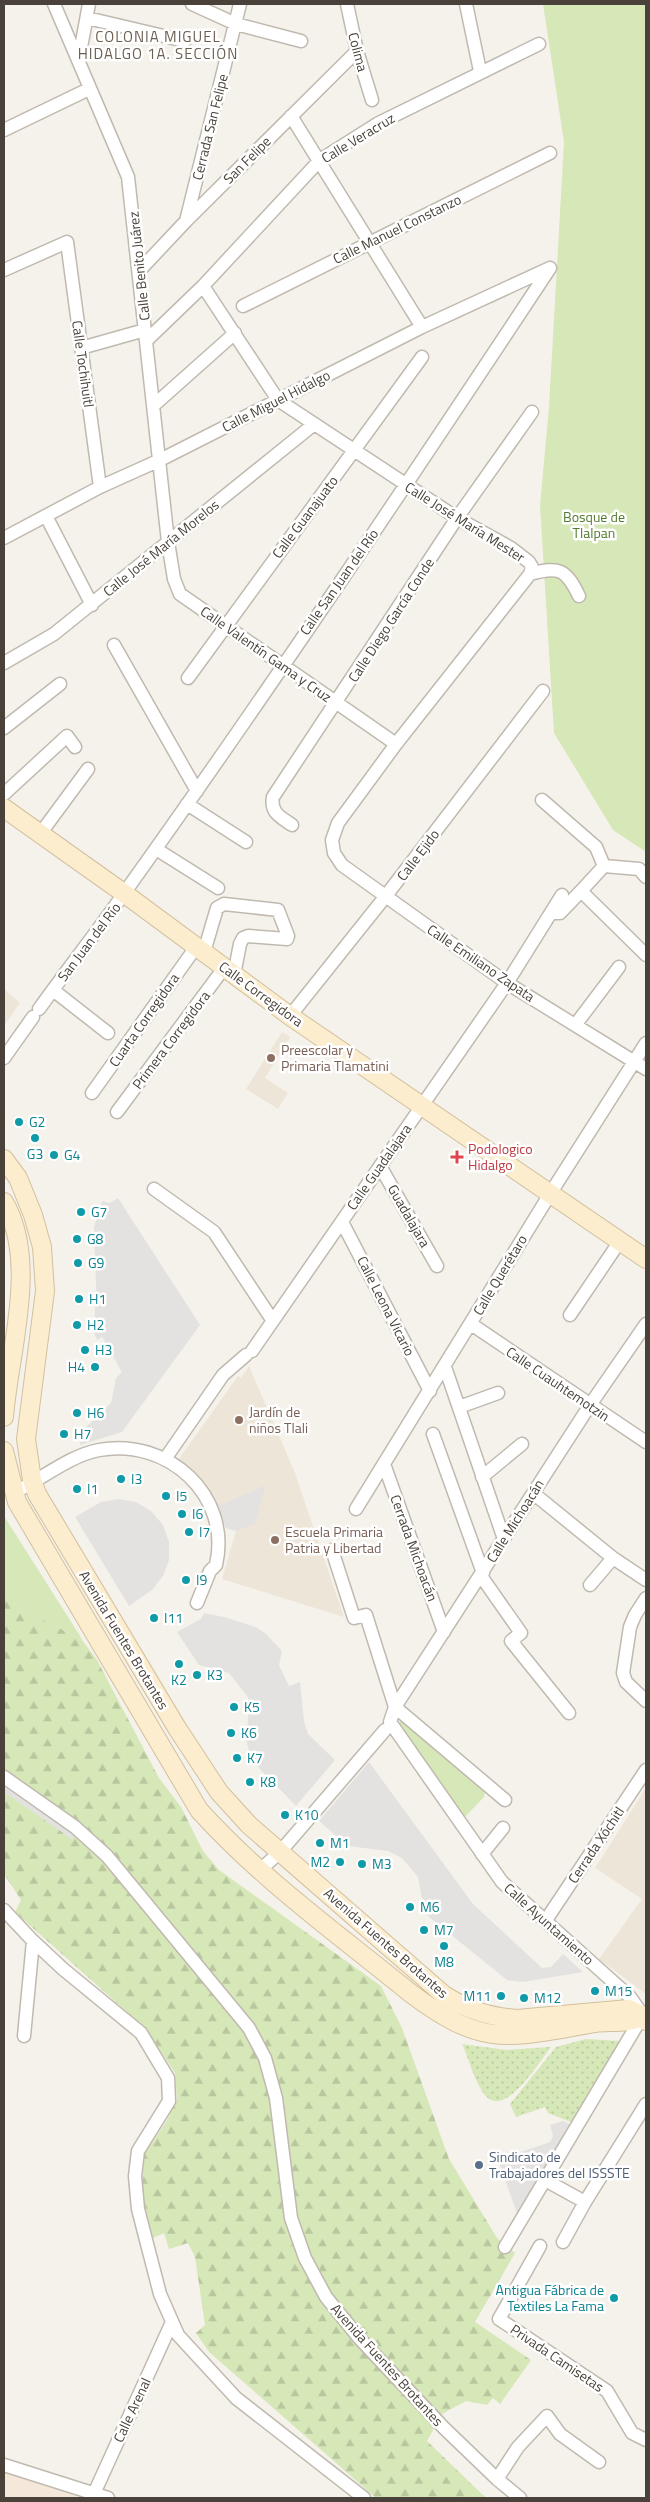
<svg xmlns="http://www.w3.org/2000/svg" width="650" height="2502" viewBox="0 0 650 2502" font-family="'Titillium Web',sans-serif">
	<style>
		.commercial { fill: #f5e7d9 }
		.education { fill: #ede5d7 }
		.grass { fill: url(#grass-dots) }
		.forest { fill: url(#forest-firs) }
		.park { fill: #d6e7b8 }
		.parking { fill: #e4e2e0 }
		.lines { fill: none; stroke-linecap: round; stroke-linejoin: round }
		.street-casing { stroke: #c0b9af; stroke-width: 15 }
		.secondary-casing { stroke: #d2c09e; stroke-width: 20 }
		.street { stroke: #fff; stroke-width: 12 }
		.secondary { stroke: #fcedcf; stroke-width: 18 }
		.education-dot { fill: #8d6e63; stroke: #fff; stroke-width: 2 }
		.culture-dot { fill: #0f9aa8; stroke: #fff; stroke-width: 2 }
		.health-dot { fill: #e0444e; stroke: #fff; stroke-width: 2 }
		.service-dot { fill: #5c6f8a; stroke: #fff; stroke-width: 2 }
		.labels { text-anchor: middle; stroke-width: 5; stroke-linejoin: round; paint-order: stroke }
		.street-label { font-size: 14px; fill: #4a423a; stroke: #fff }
		.park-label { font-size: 14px; fill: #527a2f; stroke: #fff }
		.education-label { font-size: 14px; fill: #785e54; stroke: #fff; text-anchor: start }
		.culture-label { font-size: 14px; fill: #0d838f; stroke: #fff; text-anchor: start }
		.health-label { font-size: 14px; fill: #be3a42; stroke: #fff; text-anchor: start }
		.service-label { font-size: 14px; fill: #4e5e75; stroke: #fff; text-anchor: start }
		.neighbourhood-label { font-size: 15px; letter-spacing: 1px; fill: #6c5f51; stroke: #fff }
	</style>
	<defs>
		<pattern id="grass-dots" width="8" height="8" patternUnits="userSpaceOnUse" patternTransform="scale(1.25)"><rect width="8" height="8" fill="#d6e7b8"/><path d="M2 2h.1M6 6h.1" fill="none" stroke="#b9c79f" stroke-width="1.8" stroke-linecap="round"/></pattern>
		<pattern id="forest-firs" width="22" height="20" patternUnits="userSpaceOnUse" patternTransform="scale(1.25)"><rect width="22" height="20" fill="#d6e7b8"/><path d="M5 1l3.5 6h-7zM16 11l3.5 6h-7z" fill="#b9c79f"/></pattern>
	</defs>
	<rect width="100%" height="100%" fill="#f5f2ec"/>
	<path class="commercial" d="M 4,2468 L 76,2493 L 78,2498 L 4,2498 Z"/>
	<path class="education" d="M 4,989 L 20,1003 L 4,1026 Z
		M 282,1032 L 290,1037 L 265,1078 L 288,1093 L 278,1109 L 246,1089 Z
		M 249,1366 L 295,1473 L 344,1617 L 222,1579 L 236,1531 L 226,1528 L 218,1506 L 203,1482 L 176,1463 L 238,1376 L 241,1378 Z
		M 646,1788 L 646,1994 L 599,1959 L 642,1899 L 595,1868 Z"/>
	<path class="grass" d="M 586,2039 L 620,2041 L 571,2122 L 548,2113 L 545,2107 L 516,2117 L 510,2104 L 556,2047 Z
		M 462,2044 L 506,2050 L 551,2047 C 538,2063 502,2125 482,2091 C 473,2077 469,2059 462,2044 Z"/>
	<path class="forest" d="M 4,1599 L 82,1640 L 97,1660 L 159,1778 L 181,1807 L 203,1851 L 219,1870 L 381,1986 L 402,2028 L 449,2159 L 497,2238 L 515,2253 L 475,2322 L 531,2360 L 500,2404 L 493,2398 L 487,2405 L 466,2401 L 442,2414 L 427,2441 L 486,2498 L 376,2498 L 209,2352 L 196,2333 L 205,2325 L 195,2257 L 188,2243 L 169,2249 L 164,2233 L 153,2238 L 142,2194 L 144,2155 L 166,2122 L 177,2099 L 175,2073 L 146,2029 L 15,1912 L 21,1900 L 4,1874 Z"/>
	<path class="park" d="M 543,4 L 646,4 L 646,852 L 613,830 L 554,733 L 540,505 L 549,407 L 564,142 Z
		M 4,1516 L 82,1639 L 82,1640 L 4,1599 Z
		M 400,1720 L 485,1790 L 484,1797 L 463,1819 L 399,1724 Z"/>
	<path class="parking" d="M 118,1198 L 200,1325 L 122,1432 L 80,1445 L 81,1432 L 111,1403 L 116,1378 L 122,1372 L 102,1337 L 97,1340 L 94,1333 L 96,1287 L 94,1227 L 102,1201 L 110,1203 Z
		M 266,1485 L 255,1524 L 237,1531 L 226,1528 L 218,1506 Z
		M 119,1499 L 136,1502 L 151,1511 L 163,1525 L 169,1542 L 169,1560 L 163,1576 L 152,1590 L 129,1606 L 75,1517 L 101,1502 Z
		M 204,1613 L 224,1617 L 256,1627 L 266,1634 L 282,1651 L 279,1665 L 289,1686 L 300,1682 L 304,1721 L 308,1734 L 335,1760 L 296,1806 L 259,1768 L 249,1751 L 246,1739 L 249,1709 L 248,1697 L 229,1673 L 199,1665 L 177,1632 L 201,1619 Z
		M 369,1762 L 473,1904 L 542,1968 L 551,1967 L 563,1954 L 583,1972 L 523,1982 L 507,1980 L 429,1917 L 423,1905 L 418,1877 L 402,1858 L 388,1851 L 348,1846 L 319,1821 Z
		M 4,1780 L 74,1829 L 73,1840 L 4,1792 Z
		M 563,2121 L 570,2124 L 517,2213 L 498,2160 L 550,2142 L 553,2136 L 550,2125 Z"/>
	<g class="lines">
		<g class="street-casing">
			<path id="street" d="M 54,4 L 128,177 L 168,542 L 174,579 L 180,594 L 396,744
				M 192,4 L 236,24 L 301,41
				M 347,4 L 357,51 L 372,100
				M 466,4 L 480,71
				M 87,18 L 185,41
				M 77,57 L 82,42 L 89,4
				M 291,116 L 422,327
				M 4,130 L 89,89
				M 186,221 L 240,4
				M 4,270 L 67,242 L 100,487
				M 139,271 L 186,221 L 357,51
				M 203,286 L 278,400 L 457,518 L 511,548 L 529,562 L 532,567 L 530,574 L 396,744 L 338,823 L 332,840 L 334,853 L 342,865 L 507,983 L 646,1069
				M 243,306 L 550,153
				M 147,340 L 203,286 L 320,160 L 377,124 L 539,44
				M 81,348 L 145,330
				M 153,406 L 235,333
				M 46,516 L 92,605
				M 4,538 L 100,487 L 160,460 L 422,327 L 550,268
				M 530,574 C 559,566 566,569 579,596
				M 114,645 L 197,791
				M 4,663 L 54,634 L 313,425
				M 188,678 L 422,357
				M 4,728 L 60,684
				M 4,794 L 67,736 L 75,747
				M 542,800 L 596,847 L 604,866
				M 187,804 L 246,842
				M 292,825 C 281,817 270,813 273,797 L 457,518 L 532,412
				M 40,834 L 88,769
				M 156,849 L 218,888
				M 581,891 L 604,866 L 639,869 L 646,877
				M 551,913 L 560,913 L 581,891 L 646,955
				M 204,952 L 217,908 L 224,904 L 278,910 L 288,936 L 287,939 L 248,936 L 243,938 L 240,944 L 234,975
				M 53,990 L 108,1033
				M 39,1009 C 67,970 97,932 125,892 C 271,688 411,478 550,268
				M 290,1016 L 385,897 L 543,691
				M 576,1024 L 619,967
				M 4,1058 L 33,1017
				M 92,1093 L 196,947
				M 117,1112 L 224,968
				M 380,1166 L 437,1266
				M 154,1189 L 214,1232 L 273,1321
				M 342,1222 L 430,1391
				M 570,1315 L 620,1241
				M 471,1324 L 646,1442
				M 252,1351 L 507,983 L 562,895
				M 445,1367 L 504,1539
				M 459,1407 L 498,1393
				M 433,1434 L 483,1573
				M 165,1459 L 223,1375 L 246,1355
				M 384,1464 L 444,1632
				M 482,1477 L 522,1444
				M 13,1493 C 41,1480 68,1456 99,1450 C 167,1437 232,1495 216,1565 L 210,1571 L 197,1603
				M 533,1493 L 613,1558 L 646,1580
				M 356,1509 L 550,1194 L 646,1043
				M 332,1550 L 354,1618 L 366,1615 L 395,1707 L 505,1800
				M 481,1576 L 521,1633 L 511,1641 L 569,1713
				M 590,1585 L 613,1558
				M 646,1598 L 635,1615 L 630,1627 L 623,1673 L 626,1682 L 646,1701
				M 4,1777 L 75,1827 L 107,1856 L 249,2028 L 265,2058 L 276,2098 L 291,2218 L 305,2258 L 326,2297 L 360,2339 L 444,2428 L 497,2479 L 520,2498
				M 482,1854 L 503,1828
				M 260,1870 L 280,1852 L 385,1730
				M 4,1910 L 33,1941 L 63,1969 L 141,2033 L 168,2078 L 169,2101 L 138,2151 L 135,2176 L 138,2209 L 160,2294 L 178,2335 L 236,2398 L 364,2498
				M 546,1920 L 646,1770
				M 642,2014 L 630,1997 L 502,1882 L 390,1722 L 395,1707 L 590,1405 L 646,1324
				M 24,2036 L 33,1941
				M 545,2180 L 585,2202 L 646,2104
				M 563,2242 L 585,2202
				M 540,2246 L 499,2319 L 607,2391 L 632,2433 L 646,2440
				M 505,2247 L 643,2015
				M 4,2465 L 108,2498
				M 497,2479 L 518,2447 L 547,2416 L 560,2434 L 599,2462
				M 92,2498 L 172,2322"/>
		</g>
		<g class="secondary-casing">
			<path id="secondary" d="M 4,808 L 125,894 L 290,1016 L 646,1259
				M 4,1159 L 18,1178 L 33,1215 L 42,1247 L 45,1291 L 26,1439 L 32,1480 L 37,1494 L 177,1728 L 219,1792 L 249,1825 L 444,1995 C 467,2010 489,2017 517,2019 L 629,2009 L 643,2016 L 646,2021
				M 4,1202 C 39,1262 9,1352 4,1417
				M 4,1451 L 17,1502 L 199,1810 C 261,1879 338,1934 409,1992 C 484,2049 507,2038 595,2023 C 611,2021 628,2024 643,2016"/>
		</g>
		<use href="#street" class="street"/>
		<use href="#secondary" class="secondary"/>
	</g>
	<g class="education-dot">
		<circle cx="271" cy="1058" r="5"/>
		<circle cx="239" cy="1420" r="5"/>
		<circle cx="275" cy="1540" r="5"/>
	</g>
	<g class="culture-dot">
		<circle cx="19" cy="1122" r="5"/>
		<circle cx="35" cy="1138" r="5"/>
		<circle cx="54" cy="1155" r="5"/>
		<circle cx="81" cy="1212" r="5"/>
		<circle cx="77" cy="1239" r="5"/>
		<circle cx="78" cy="1263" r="5"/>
		<circle cx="79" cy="1299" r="5"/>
		<circle cx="77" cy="1325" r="5"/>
		<circle cx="85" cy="1350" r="5"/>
		<circle cx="95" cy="1367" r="5"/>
		<circle cx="77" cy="1413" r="5"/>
		<circle cx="64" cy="1434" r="5"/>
		<circle cx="121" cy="1479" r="5"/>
		<circle cx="77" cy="1489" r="5"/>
		<circle cx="166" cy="1496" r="5"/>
		<circle cx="182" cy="1514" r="5"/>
		<circle cx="189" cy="1532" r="5"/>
		<circle cx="186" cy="1580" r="5"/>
		<circle cx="154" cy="1618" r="5"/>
		<circle cx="179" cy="1664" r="5"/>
		<circle cx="197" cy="1675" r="5"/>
		<circle cx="234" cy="1707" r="5"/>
		<circle cx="231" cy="1733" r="5"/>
		<circle cx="237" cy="1758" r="5"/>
		<circle cx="250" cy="1782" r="5"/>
		<circle cx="285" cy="1815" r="5"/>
		<circle cx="320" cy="1843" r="5"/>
		<circle cx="340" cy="1862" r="5"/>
		<circle cx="362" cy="1864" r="5"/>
		<circle cx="410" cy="1907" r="5"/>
		<circle cx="424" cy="1930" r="5"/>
		<circle cx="444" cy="1946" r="5"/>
		<circle cx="595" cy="1991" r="5"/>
		<circle cx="501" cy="1996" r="5"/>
		<circle cx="524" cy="1998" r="5"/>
		<circle cx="614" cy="2298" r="5"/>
	</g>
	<path class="health-dot" d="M454.5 1149.5h5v5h5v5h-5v5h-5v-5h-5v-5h5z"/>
	<circle class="service-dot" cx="479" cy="2165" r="5"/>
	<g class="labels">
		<g class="street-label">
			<text transform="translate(358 52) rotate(75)" y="5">Colima</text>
			<text transform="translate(210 127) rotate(-76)" y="5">Cerrada San Felipe</text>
			<text transform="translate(358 138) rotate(-31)" y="5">Calle Veracruz</text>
			<text transform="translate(247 160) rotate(-45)" y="5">San Felipe</text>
			<text transform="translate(397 229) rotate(-26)" y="5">Calle Manuel Constanzo</text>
			<text transform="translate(139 266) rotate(-96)" y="5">Calle Benito Juárez</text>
			<text transform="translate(83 364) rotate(82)" y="5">Calle Tochihuitl</text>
			<text transform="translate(276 401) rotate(-27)" y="5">Calle Miguel Hidalgo</text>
			<text transform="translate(305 517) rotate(-53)" y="5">Calle Guanajuato</text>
			<text transform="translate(465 522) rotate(32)" y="5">Calle José María Mester</text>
			<text transform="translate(161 548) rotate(-39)" y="5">Calle José María Morelos</text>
			<text transform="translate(339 582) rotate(-55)" y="5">Calle San Juan del Río</text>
			<text transform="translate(391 620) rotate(-57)" y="5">Calle Diego García Conde</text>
			<text transform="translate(266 654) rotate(35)" y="5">Calle Valentín Gama y Cruz</text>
			<text transform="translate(418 855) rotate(-53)" y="5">Calle Ejido</text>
			<text transform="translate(89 942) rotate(-53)" y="5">San Juan del Río</text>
			<text transform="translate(481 963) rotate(34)" y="5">Calle Emiliano Zapata</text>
			<text transform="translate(261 994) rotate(36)" y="5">Calle Corregidora</text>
			<text transform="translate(144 1020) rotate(-55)" y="5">Cuarta Corregidora</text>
			<text transform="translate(171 1040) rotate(-53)" y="5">Primera Corregidora</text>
			<text transform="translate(379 1167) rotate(-55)" y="5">Calle Guadalajara</text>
			<text transform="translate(409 1216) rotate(60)" y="5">Guadalajara</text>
			<text transform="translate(500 1275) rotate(-59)" y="5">Calle Querétaro</text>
			<text transform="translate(386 1306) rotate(63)" y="5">Calle Leona Vicario</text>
			<text transform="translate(558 1384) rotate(34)" y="5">Calle Cuauhtemotzin</text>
			<text transform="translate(515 1521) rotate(-58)" y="5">Calle Michoacán</text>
			<text transform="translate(414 1548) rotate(70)" y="5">Cerrada Michoacán</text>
			<text transform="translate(124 1640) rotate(59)" y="5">Avenida Fuentes Brotantes</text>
			<text transform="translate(596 1845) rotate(-56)" y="5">Cerrada Xóchitl</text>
			<text transform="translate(549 1924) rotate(42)" y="5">Calle Ayuntamiento</text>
			<text transform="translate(386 1943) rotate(41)" y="5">Avenida Fuentes Brotantes</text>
			<text transform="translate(557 2358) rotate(34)" y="5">Privada Camisetas</text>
			<text transform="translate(387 2365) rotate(48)" y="5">Avenida Fuentes Brotantes</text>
			<text transform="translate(132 2410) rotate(-65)" y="5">Calle Arenal</text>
		</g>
		<g class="park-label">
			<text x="594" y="522">Bosque de<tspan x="594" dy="16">Tlalpan</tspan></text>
		</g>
		<g class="education-label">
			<text x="281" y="1055">Preescolar y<tspan x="281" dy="16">Primaria Tlamatini</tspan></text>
			<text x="249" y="1417">Jardín de<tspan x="249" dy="16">niños Tlali</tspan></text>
			<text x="285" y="1537">Escuela Primaria<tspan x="285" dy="16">Patria y Libertad</tspan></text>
		</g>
		<g class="culture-label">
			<text x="29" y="1127">G2</text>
			<text x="35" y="1159" text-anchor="middle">G3</text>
			<text x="64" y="1160">G4</text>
			<text x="91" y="1217">G7</text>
			<text x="87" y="1244">G8</text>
			<text x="88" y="1268">G9</text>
			<text x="89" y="1304">H1</text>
			<text x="87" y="1330">H2</text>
			<text x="95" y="1355">H3</text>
			<text x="85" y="1372" text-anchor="end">H4</text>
			<text x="87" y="1418">H6</text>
			<text x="74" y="1439">H7</text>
			<text x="131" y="1484">I3</text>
			<text x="87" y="1494">I1</text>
			<text x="176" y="1501">I5</text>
			<text x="192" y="1519">I6</text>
			<text x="199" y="1537">I7</text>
			<text x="196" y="1585">I9</text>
			<text x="164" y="1623">I11</text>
			<text x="207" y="1680">K3</text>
			<text x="179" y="1685" text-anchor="middle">K2</text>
			<text x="244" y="1712">K5</text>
			<text x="241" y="1738">K6</text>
			<text x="247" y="1763">K7</text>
			<text x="260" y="1787">K8</text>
			<text x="295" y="1820">K10</text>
			<text x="330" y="1848">M1</text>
			<text x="330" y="1867" text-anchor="end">M2</text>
			<text x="372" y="1869">M3</text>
			<text x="420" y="1912">M6</text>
			<text x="434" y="1935">M7</text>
			<text x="444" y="1967" text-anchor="middle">M8</text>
			<text x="605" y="1996">M15</text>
			<text x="491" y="2001" text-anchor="end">M11</text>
			<text x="534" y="2003">M12</text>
			<text x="604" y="2295" text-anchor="end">Antigua Fábrica de<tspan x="604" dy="16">Textiles La Fama</tspan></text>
		</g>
		<g class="health-label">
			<text x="468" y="1154">Podologico<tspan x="468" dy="16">Hidalgo</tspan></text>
		</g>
		<g class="service-label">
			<text x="489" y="2162">Sindicato de<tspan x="489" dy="16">Trabajadores del ISSSTE</tspan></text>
		</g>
		<g class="neighbourhood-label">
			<text x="158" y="42">COLONIA MIGUEL<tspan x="158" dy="17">HIDALGO 1A. SECCIÓN</tspan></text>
		</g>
	</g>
	<rect width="650" height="2502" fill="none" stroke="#4a423a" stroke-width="10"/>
</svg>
